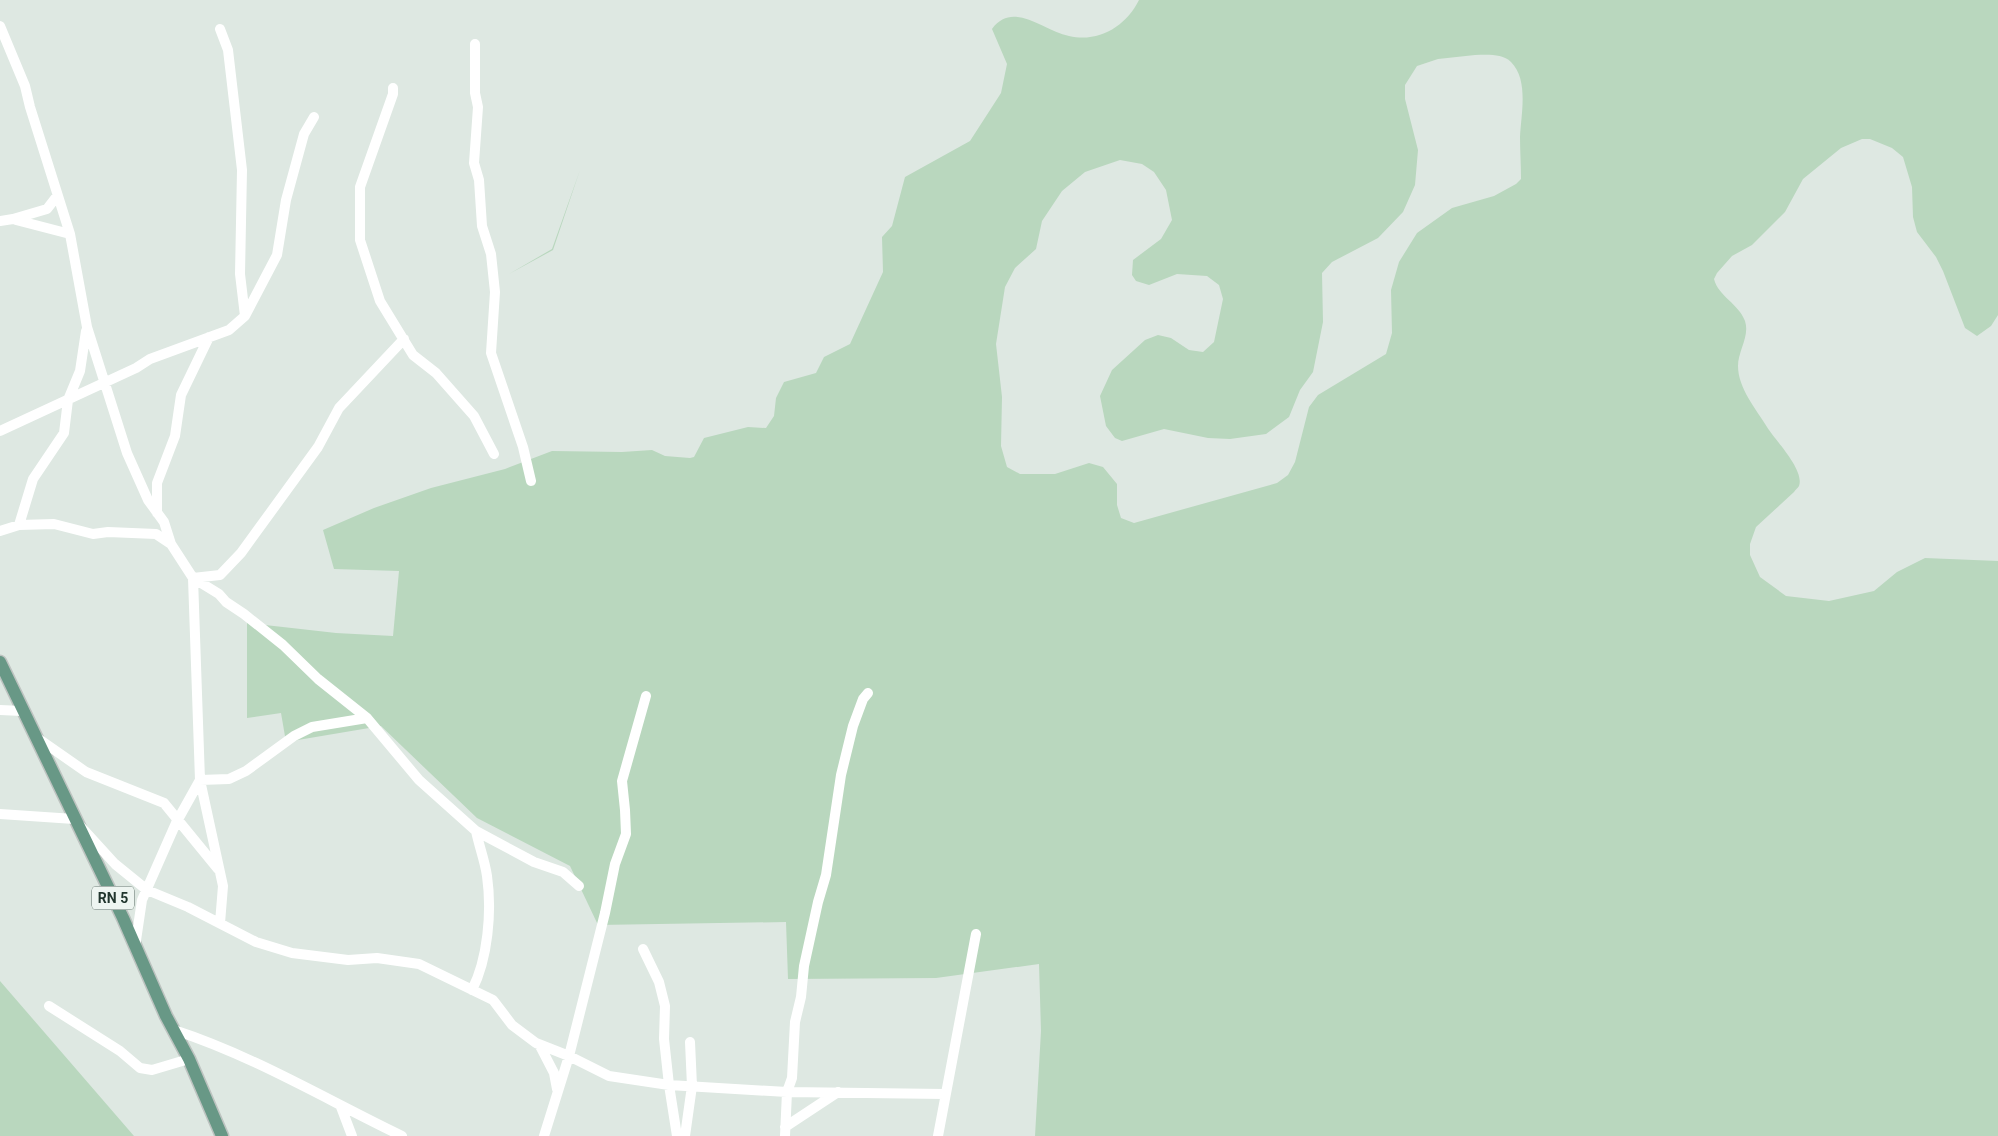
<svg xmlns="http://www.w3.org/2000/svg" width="1998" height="1136" viewBox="0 0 1998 1136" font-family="Roboto,sans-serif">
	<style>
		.green { fill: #b9d7be; fill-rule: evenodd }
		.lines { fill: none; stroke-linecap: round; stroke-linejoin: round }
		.major-casing { stroke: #bdc3c0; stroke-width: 15 }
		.minor { stroke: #fff; stroke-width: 10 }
		.major { stroke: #689886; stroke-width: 12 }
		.labels { text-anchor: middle; stroke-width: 4; stroke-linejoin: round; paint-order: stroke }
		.shield { fill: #eef5f1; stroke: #5f6f68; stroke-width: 1 }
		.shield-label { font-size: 14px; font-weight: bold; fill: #22362e }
	</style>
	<rect width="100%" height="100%" fill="#dee8e2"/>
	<path class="green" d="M 522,0 L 542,93 L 580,149 L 580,170 L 553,250 L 509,274 L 552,451 L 622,452 L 652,450 L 665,456 L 690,458 L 694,457 L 704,438 L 748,427 L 766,428 L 774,416 L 776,398 L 784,382 L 816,373 L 824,357 L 850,344 L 883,272 L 882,237 L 892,226 L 905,177 L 970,141 L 1001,93 L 1007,64 L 992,29 C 1013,0 1043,31 1069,36 C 1099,43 1126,26 1139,0 L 1998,0 L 1998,315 L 1991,326 L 1977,336 L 1965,328 L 1943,271 L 1936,257 L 1917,232 L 1913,217 L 1912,187 L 1903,157 L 1892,148 L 1870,139 L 1862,139 L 1841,148 L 1803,179 L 1785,212 L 1752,245 L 1732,256 L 1717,273 L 1714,279 C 1718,296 1739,304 1745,321 C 1750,336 1738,351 1738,366 C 1738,388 1756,409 1767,427 C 1775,440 1805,470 1799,486 C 1798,488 1795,490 1794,492 L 1756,527 L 1750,544 L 1750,555 L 1760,577 L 1786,596 L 1829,601 L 1874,591 L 1897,572 L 1925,558 L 1998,561 L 1998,1136 L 1035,1136 L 1041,1031 L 1039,964 L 936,978 L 788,979 L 786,922 L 598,925 L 570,866 L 477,818 L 381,726 L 286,742 L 281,713 L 247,718 L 247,623 L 336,633 L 393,636 L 399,571 L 334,569 L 323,530 L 374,508 L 431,488 L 505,469 L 552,451 L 509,274 L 552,249 L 580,170 L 580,149 L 542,93 ZM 1475,55 C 1486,55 1502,53 1511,62 C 1529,80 1521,114 1520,137 C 1520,151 1521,165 1521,179 L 1516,184 L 1494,196 L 1452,208 L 1417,233 L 1399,262 L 1391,290 L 1392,333 L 1386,354 L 1318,395 L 1309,407 L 1295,462 L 1288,475 L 1277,483 L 1134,523 L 1121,518 L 1117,505 L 1117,484 L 1103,467 L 1089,463 L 1055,474 L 1020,474 L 1007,467 L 1001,446 L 1002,397 L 996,344 L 1005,287 L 1015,268 L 1036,249 L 1042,221 L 1062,191 L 1085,172 L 1120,160 L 1142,164 L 1154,172 L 1166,190 L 1172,220 L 1161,239 L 1133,260 L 1132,275 L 1136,281 L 1149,285 L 1177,274 L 1207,276 L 1219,285 L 1223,299 L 1214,342 L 1203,352 L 1189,350 L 1171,338 L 1158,335 L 1145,340 L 1112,370 L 1100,396 L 1106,426 L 1115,438 L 1122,441 L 1164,429 L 1208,438 L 1230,439 L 1266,434 L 1289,417 L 1300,390 L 1313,372 L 1323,322 L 1322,273 L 1332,262 L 1378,238 L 1403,212 L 1415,185 L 1418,150 L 1405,99 L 1405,85 L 1417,66 L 1438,59 Z
		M 0,981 L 134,1136 L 0,1136 Z"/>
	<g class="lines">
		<g class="major-casing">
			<path id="major" d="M 0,662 L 123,918 L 166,1016 L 189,1059 L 222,1136"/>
		</g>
		<path class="minor" d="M 0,26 L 25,86 L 30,107 L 70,234 L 87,327 L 127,453 L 148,500 L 164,522 L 171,544 L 193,578 L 220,575 L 241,553 L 318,447 L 339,408 L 404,339
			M 220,29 L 228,50 L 242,170 L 240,274 L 245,316
			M 475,44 L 475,93 L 478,107 L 474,163 L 479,180 L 482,226 L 491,254 L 495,292 L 491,353 L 523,447 L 531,481
			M 393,88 L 393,94 L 360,187 L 360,240 L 380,301 L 413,355 L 436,373 L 474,416 L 494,454
			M 16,220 L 70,234
			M 0,221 L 13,219 L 47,209 L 57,196
			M 0,431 L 136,368 L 150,359 L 229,330 L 245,316 L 277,255 L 286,200 L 304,134 L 314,117
			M 157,513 L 157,483 L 175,436 L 181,395 L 209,337
			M 19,525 L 33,479 L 64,433 L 68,400 L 80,371 L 86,331
			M 0,531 L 19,525 L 54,524 L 93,534 L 108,532 L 156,534 L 171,544
			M 193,578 L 219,594 L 226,602 L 244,614 L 283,645 L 318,679 L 367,718 L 419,780 L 476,831 L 534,862 L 563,872 L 579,886
			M 0,710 L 22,711
			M 36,737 L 86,772 L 164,803 L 218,869
			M 0,814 L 74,819 L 115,864 L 147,890 L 188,907 L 256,942 L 292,953 L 348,960 L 377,958 L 419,964 L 493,1000 L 512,1025 L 536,1043 L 569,1056 L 609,1076 L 669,1085 L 787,1092 L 945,1094
			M 220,923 L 223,886 L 200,780 L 229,779 L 246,771 L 294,736 L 312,727 L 367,718
			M 135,947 L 142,900 L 176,823 L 200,780 L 193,578
			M 643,949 L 659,982 L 665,1006 L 664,1039 L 669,1085 L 677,1136
			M 472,990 C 488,959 492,911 487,876 C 485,861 479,846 476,831
			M 49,1006 L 120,1051 L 140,1068 L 152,1070 L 189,1059
			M 174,1030 C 254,1056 327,1100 402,1136
			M 539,1044 L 554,1073 L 557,1089
			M 341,1107 L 352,1136
			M 785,1127 L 838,1092
			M 544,1136 L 569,1056 L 605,913 L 615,864 L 626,834 L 625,810 L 622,781 L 646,696
			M 685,1136 L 692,1086 L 690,1042
			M 785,1136 L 787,1092 L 792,1078 L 795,1022 L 801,997 L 804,966 L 818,902 L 826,875 L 841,775 L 853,726 L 863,699 L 868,693
			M 938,1136 L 976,934"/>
		<use href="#major" class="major"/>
	</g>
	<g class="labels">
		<rect class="shield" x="92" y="886.5" width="42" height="23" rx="4"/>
		<g class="shield-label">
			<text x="113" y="903">RN 5</text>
		</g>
	</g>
</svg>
